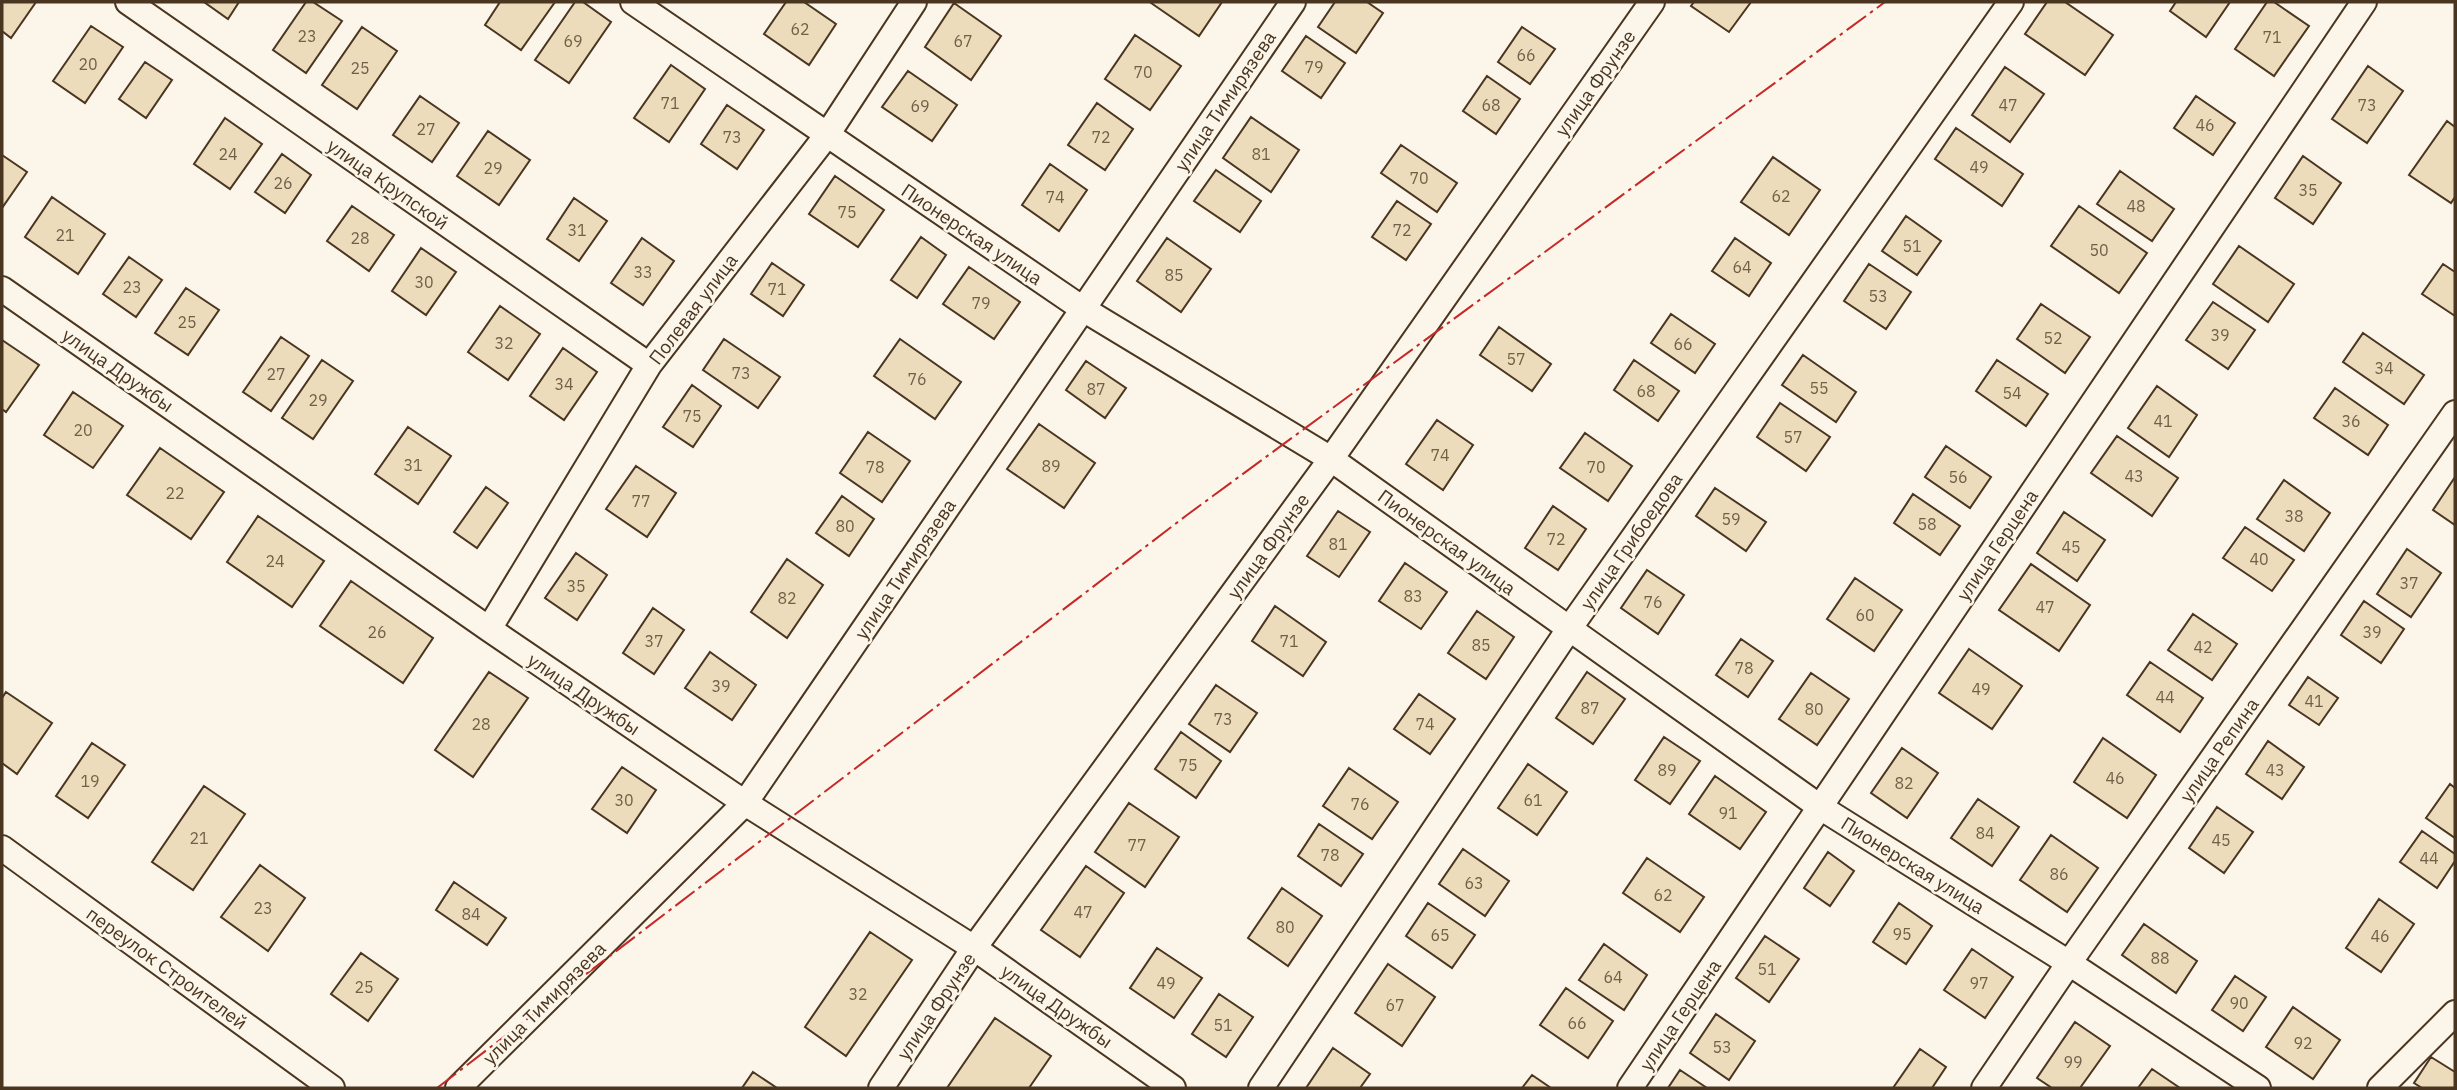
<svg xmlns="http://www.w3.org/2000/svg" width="2457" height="1090" viewBox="0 0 2457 1090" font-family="'IBM Plex Sans',sans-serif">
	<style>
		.building { fill: #ecdcbc; stroke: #4a3520; stroke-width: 2 }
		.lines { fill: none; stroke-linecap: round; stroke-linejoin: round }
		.minor-casing { stroke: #4a3520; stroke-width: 28 }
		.minor { stroke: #fbf6e9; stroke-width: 24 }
		.power { stroke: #c62828; stroke-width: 2; stroke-dasharray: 24 5 3.5 5; stroke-linecap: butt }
		.labels { text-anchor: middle; stroke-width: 5; stroke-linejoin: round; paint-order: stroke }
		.number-label { font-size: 16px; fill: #725f47 }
		.street-label { font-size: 19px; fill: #4a3520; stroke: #fbf6e9 }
	</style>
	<rect width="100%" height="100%" fill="#fbf6e9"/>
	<path class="building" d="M 2,2 L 36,2 L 11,38 L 2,31 Z
		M 204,2 L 239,2 L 228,19 Z
		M 306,2 L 313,2 L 342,21 L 306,73 L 273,50 Z
		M 500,2 L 555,2 L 521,50 L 485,25 Z
		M 575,2 L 583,2 L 611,22 L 569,83 L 535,60 Z
		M 786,2 L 804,2 L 836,24 L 809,65 L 764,34 Z
		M 1153,2 L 1222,2 L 1199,36 L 1151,3 Z
		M 1335,2 L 1367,2 L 1383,13 L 1356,53 L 1318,27 Z
		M 1694,2 L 1751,2 L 1729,32 L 1691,6 Z
		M 2047,2 L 2065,2 L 2113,35 L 2085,75 L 2025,34 Z
		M 2176,2 L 2230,2 L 2206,37 L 2170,11 Z
		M 2267,2 L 2274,2 L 2309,26 L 2274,76 L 2235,49 Z
		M 954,3 L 1001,36 L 971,80 L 925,47 Z
		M 91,26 L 123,47 L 85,103 L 53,81 Z
		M 362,27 L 397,51 L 357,109 L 322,85 Z
		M 1522,27 L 1555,49 L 1530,84 L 1498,62 Z
		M 1135,35 L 1181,66 L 1150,110 L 1105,79 Z
		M 1306,36 L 1345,63 L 1321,98 L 1282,71 Z
		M 145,62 L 172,80 L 146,118 L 119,99 Z
		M 671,65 L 705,89 L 669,142 L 634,118 Z
		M 2368,66 L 2403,91 L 2367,143 L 2332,119 Z
		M 2005,67 L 2044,94 L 2010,142 L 1972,115 Z
		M 908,71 L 957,105 L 932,141 L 882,107 Z
		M 1487,76 L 1520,99 L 1496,134 L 1463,111 Z
		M 420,96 L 459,123 L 432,162 L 393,135 Z
		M 2196,96 L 2235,123 L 2213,155 L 2174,128 Z
		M 1097,103 L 1133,129 L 1105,170 L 1068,145 Z
		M 727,105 L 764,130 L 737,169 L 701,144 Z
		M 1251,117 L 1299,150 L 1271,192 L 1223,158 Z
		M 225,118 L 262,144 L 230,189 L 194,164 Z
		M 2447,121 L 2455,127 L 2455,197 L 2451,203 L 2409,175 Z
		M 1956,128 L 2023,174 L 2002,206 L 1935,159 Z
		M 488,131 L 530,160 L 499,205 L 457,176 Z
		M 1401,145 L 1457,183 L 1437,212 L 1381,173 Z
		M 282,154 L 311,175 L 285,213 L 255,192 Z
		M 2,155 L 27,172 L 2,208 Z
		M 2303,156 L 2341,183 L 2313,224 L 2275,198 Z
		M 1773,157 L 1820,190 L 1789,235 L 1741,202 Z
		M 1050,164 L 1087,190 L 1059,231 L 1022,205 Z
		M 1216,170 L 1261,201 L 1240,232 L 1194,201 Z
		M 2120,171 L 2174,209 L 2152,241 L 2097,204 Z
		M 835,176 L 884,210 L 858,247 L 809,214 Z
		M 52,197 L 105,234 L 78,274 L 25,237 Z
		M 574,198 L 607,221 L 579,261 L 547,239 Z
		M 1397,201 L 1431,224 L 1406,260 L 1372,237 Z
		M 352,206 L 394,235 L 369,271 L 327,241 Z
		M 2079,206 L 2147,253 L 2119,293 L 2051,246 Z
		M 1906,216 L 1941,241 L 1917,275 L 1882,251 Z
		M 921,237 L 946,255 L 917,298 L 891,280 Z
		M 642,238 L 674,261 L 643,305 L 611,283 Z
		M 1167,238 L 1211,269 L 1181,312 L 1137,281 Z
		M 1735,238 L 1771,263 L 1749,296 L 1712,271 Z
		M 2239,246 L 2294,284 L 2268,322 L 2213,284 Z
		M 421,248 L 456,272 L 426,315 L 392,291 Z
		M 129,257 L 162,280 L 136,317 L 103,294 Z
		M 772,263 L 804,285 L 783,316 L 751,294 Z
		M 1869,264 L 1911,292 L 1886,329 L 1844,301 Z
		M 2443,264 L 2455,272 L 2455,316 L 2422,294 Z
		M 969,267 L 1020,302 L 994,339 L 943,304 Z
		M 186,288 L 219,310 L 188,355 L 155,333 Z
		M 2213,302 L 2255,330 L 2228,369 L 2186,340 Z
		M 2041,304 L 2090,337 L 2065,373 L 2017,339 Z
		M 500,306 L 540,334 L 508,380 L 468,352 Z
		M 1671,314 L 1715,344 L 1695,373 L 1651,343 Z
		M 1499,327 L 1551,364 L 1532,391 L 1480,355 Z
		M 2363,333 L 2424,375 L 2404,404 L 2343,362 Z
		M 281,337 L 309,356 L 271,411 L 243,392 Z
		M 724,339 L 780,377 L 758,408 L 703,370 Z
		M 900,339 L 961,382 L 935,419 L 874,376 Z
		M 2,340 L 39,365 L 6,412 L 2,409 Z
		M 563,348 L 597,372 L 564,420 L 530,396 Z
		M 1803,355 L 1856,392 L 1836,422 L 1782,385 Z
		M 322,360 L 353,381 L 313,439 L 282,418 Z
		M 1634,360 L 1679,391 L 1658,421 L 1614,390 Z
		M 1997,360 L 2048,394 L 2026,426 L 1976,391 Z
		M 1086,361 L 1126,388 L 1105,418 L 1066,390 Z
		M 692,385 L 721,406 L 693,447 L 663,427 Z
		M 2157,386 L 2197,415 L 2169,457 L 2128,428 Z
		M 2335,388 L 2388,425 L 2368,455 L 2314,418 Z
		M 73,392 L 123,426 L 93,468 L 44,435 Z
		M 1780,403 L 1830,437 L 1806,471 L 1757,437 Z
		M 1437,420 L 1473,445 L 1443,490 L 1406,464 Z
		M 1039,424 L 1095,463 L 1064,508 L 1007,469 Z
		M 408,427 L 451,456 L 418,504 L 375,474 Z
		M 868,432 L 910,461 L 882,502 L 840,473 Z
		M 1585,433 L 1632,466 L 1608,501 L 1560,468 Z
		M 2117,436 L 2178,478 L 2152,516 L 2091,473 Z
		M 1946,446 L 1991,477 L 1970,508 L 1925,477 Z
		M 160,448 L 224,492 L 191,539 L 127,495 Z
		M 636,466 L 676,493 L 647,537 L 606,509 Z
		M 2455,477 L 2455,525 L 2433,510 Z
		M 2284,480 L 2330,513 L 2304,551 L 2257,519 Z
		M 486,487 L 508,503 L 477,548 L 454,532 Z
		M 1715,488 L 1766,522 L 1746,551 L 1696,516 Z
		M 1913,494 L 1960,526 L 1940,555 L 1894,523 Z
		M 842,496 L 874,519 L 849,556 L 816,533 Z
		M 1553,506 L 1586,529 L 1558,570 L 1525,548 Z
		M 1338,511 L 1370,532 L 1339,577 L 1307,556 Z
		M 2064,512 L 2105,540 L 2077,581 L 2037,553 Z
		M 258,516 L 324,561 L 292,607 L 227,562 Z
		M 2245,527 L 2294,560 L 2272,591 L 2223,558 Z
		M 2407,549 L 2441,573 L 2411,617 L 2377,594 Z
		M 576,553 L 607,575 L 577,620 L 545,598 Z
		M 787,559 L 823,585 L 787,638 L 751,612 Z
		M 1405,563 L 1447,592 L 1421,629 L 1379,601 Z
		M 2031,564 L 2090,605 L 2059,651 L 1999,610 Z
		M 1647,570 L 1684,595 L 1658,634 L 1621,608 Z
		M 1855,578 L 1902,610 L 1874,651 L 1827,619 Z
		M 351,581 L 433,638 L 403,683 L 320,626 Z
		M 2364,601 L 2404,629 L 2381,663 L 2341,635 Z
		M 1275,606 L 1326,642 L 1303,676 L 1252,641 Z
		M 653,608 L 684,630 L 654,674 L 623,653 Z
		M 1477,611 L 1514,637 L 1486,679 L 1448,653 Z
		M 2193,614 L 2237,644 L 2212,680 L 2168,650 Z
		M 1741,639 L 1773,661 L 1748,697 L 1716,675 Z
		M 1969,649 L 2022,686 L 1992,729 L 1939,693 Z
		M 710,652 L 756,685 L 732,720 L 685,688 Z
		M 2150,662 L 2203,698 L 2180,732 L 2127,695 Z
		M 489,672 L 528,698 L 473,777 L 435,750 Z
		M 1587,672 L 1625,699 L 1593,744 L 1556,718 Z
		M 1811,673 L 1849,699 L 1817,745 L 1779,719 Z
		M 2308,677 L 2338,698 L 2319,725 L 2289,705 Z
		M 1216,685 L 1257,713 L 1230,752 L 1189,724 Z
		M 6,692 L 52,723 L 17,774 L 2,763 L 2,698 Z
		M 1419,694 L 1455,719 L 1430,754 L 1394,729 Z
		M 1181,732 L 1221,761 L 1196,798 L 1155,769 Z
		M 1664,737 L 1700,761 L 1670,804 L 1635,780 Z
		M 2103,738 L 2156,775 L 2127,818 L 2074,782 Z
		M 2268,741 L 2304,767 L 2282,799 L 2246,774 Z
		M 92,743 L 125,765 L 88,818 L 56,796 Z
		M 1902,748 L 1938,773 L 1907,818 L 1871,793 Z
		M 1528,764 L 1567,792 L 1537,835 L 1498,808 Z
		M 622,767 L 656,790 L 627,833 L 592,809 Z
		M 1349,768 L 1398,802 L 1372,839 L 1323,806 Z
		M 1715,776 L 1766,812 L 1740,849 L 1689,814 Z
		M 2450,784 L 2455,788 L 2455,838 L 2426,818 Z
		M 204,786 L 245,814 L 193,890 L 152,862 Z
		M 1978,799 L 2019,827 L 1992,866 L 1951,838 Z
		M 1129,803 L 1179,837 L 1145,887 L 1095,852 Z
		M 2217,807 L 2253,832 L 2224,873 L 2189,848 Z
		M 1319,824 L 1363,854 L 1341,886 L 1298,856 Z
		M 2422,831 L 2455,854 L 2455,861 L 2437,888 L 2400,862 Z
		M 2051,835 L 2098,868 L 2067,912 L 2020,880 Z
		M 1463,849 L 1509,881 L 1485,916 L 1439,884 Z
		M 1828,852 L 1854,871 L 1830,906 L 1804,888 Z
		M 1647,858 L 1704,897 L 1680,932 L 1623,893 Z
		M 260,865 L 305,898 L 268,951 L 221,917 Z
		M 1086,866 L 1124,893 L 1080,957 L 1041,930 Z
		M 454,882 L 506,918 L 487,945 L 436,910 Z
		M 1282,888 L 1322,916 L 1288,966 L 1248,938 Z
		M 2379,899 L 2414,924 L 2381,972 L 2346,948 Z
		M 1428,903 L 1475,935 L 1452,968 L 1406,936 Z
		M 1899,903 L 1932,926 L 1906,964 L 1873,942 Z
		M 2144,924 L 2197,961 L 2176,993 L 2122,955 Z
		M 870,932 L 912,960 L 846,1056 L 805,1027 Z
		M 1765,936 L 1799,959 L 1769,1002 L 1736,978 Z
		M 1604,944 L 1647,975 L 1624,1010 L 1579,980 Z
		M 1157,948 L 1202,978 L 1174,1018 L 1130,988 Z
		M 1972,949 L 2013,977 L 1985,1018 L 1944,990 Z
		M 361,953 L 398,979 L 368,1021 L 331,994 Z
		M 1388,964 L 1435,997 L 1402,1046 L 1355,1013 Z
		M 2235,976 L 2266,997 L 2243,1031 L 2212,1010 Z
		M 1566,988 L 1613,1021 L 1588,1058 L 1540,1025 Z
		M 1219,994 L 1253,1017 L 1226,1057 L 1192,1034 Z
		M 2293,1007 L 2340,1040 L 2313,1079 L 2266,1047 Z
		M 1716,1014 L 1755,1041 L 1729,1080 L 1690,1053 Z
		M 995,1018 L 1051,1056 L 1029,1088 L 947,1088 Z
		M 2075,1022 L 2110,1046 L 2080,1088 L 2052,1088 L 2037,1078 Z
		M 1333,1048 L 1370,1074 L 1360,1088 L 1306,1088 Z
		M 1920,1049 L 1946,1067 L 1932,1088 L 1893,1088 Z
		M 2431,1057 L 2455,1072 L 2455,1088 L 2422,1088 L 2414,1083 Z
		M 2152,1069 L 2180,1088 L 2138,1088 Z
		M 1680,1070 L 1707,1088 L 1668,1088 Z
		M 753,1072 L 777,1088 L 742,1088 Z
		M 1532,1075 L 1551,1088 L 1522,1088 Z"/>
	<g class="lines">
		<g class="minor-casing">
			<path id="minor" d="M 128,2 L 649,365
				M 633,2 L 1083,309 L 1331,459 L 1820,807 L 2069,963 L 2258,1088
				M 2,289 L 489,629 L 745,803 L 974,948 L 1173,1088
				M 489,629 L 649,365 L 827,135 L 914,2
				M 2,848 L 332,1088
				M 458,1088 L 745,803 L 1293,2
				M 881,1088 L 974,948 L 1331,459 L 1652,2
				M 1261,1088 L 1569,629 L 2011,2
				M 1630,1088 L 2364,2
				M 1984,1088 L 2069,963 L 2455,413
				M 2380,1088 L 2455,1013"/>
		</g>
		<use href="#minor" class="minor"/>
		<path class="power" d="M 437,1088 L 1187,515 L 1885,2"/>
	</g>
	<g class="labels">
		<g class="number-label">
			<text x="800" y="35">62</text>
			<text x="307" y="42">23</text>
			<text x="2272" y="43">71</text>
			<text x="573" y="47">69</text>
			<text x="963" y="47">67</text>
			<text x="1526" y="61">66</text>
			<text x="88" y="70">20</text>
			<text x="1314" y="73">79</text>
			<text x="360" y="74">25</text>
			<text x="1143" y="78">70</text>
			<text x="670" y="109">71</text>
			<text x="1491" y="111">68</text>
			<text x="2008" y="111">47</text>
			<text x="2367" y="111">73</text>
			<text x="920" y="112">69</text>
			<text x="2205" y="131">46</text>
			<text x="426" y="135">27</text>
			<text x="732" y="143">73</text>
			<text x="1101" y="143">72</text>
			<text x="228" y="160">24</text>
			<text x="1261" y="160">81</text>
			<text x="1979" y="173">49</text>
			<text x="493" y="174">29</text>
			<text x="1419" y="184">70</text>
			<text x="283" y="189">26</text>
			<text x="2308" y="196">35</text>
			<text x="1781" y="202">62</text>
			<text x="1055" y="203">74</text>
			<text x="2136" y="212">48</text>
			<text x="847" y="218">75</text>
			<text x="577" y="236">31</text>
			<text x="1402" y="236">72</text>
			<text x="65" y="241">21</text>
			<text x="360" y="244">28</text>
			<text x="1912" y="252">51</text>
			<text x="2099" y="256">50</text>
			<text x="1742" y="273">64</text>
			<text x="643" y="278">33</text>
			<text x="1174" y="281">85</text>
			<text x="424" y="288">30</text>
			<text x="132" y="293">23</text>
			<text x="777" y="295">71</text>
			<text x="1878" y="302">53</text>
			<text x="981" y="309">79</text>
			<text x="187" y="328">25</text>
			<text x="2220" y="341">39</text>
			<text x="2053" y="344">52</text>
			<text x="504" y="349">32</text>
			<text x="1683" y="350">66</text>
			<text x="1516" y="365">57</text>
			<text x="2384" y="374">34</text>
			<text x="741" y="379">73</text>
			<text x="276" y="380">27</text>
			<text x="917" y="385">76</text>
			<text x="564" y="390">34</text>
			<text x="1819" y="394">55</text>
			<text x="1096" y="395">87</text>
			<text x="1646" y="397">68</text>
			<text x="2012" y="399">54</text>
			<text x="318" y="406">29</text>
			<text x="692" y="422">75</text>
			<text x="2163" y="427">41</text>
			<text x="2351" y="427">36</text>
			<text x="83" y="436">20</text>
			<text x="1793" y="443">57</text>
			<text x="1440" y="461">74</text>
			<text x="413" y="471">31</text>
			<text x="1051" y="472">89</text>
			<text x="875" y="473">78</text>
			<text x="1596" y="473">70</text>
			<text x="2134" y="482">43</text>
			<text x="1958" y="483">56</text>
			<text x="175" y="499">22</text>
			<text x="641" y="507">77</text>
			<text x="2294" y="522">38</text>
			<text x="1731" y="525">59</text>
			<text x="1927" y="530">58</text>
			<text x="845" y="532">80</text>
			<text x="1556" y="545">72</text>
			<text x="1338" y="550">81</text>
			<text x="2071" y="553">45</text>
			<text x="2259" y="565">40</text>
			<text x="275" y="567">24</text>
			<text x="2409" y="589">37</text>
			<text x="576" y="592">35</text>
			<text x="1413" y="602">83</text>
			<text x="787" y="604">82</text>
			<text x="1653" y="608">76</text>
			<text x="2045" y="613">47</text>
			<text x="1865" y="621">60</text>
			<text x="377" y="638">26</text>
			<text x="2372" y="638">39</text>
			<text x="654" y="647">37</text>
			<text x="1289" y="647">71</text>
			<text x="1481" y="651">85</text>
			<text x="2203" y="653">42</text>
			<text x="1744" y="674">78</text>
			<text x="721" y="692">39</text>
			<text x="1981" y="695">49</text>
			<text x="2165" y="703">44</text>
			<text x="2314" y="707">41</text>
			<text x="1590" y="714">87</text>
			<text x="1814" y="715">80</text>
			<text x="1223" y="725">73</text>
			<text x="481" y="730">28</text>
			<text x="1425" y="730">74</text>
			<text x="1188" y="771">75</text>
			<text x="1667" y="776">89</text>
			<text x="2275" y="776">43</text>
			<text x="2115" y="784">46</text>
			<text x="90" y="787">19</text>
			<text x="1904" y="789">82</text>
			<text x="624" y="806">30</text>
			<text x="1533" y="806">61</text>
			<text x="1360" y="810">76</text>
			<text x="1728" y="819">91</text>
			<text x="1985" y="839">84</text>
			<text x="199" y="844">21</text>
			<text x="2221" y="846">45</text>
			<text x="1137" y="851">77</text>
			<text x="1330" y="861">78</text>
			<text x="2429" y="864">44</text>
			<text x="2059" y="880">86</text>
			<text x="1474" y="889">63</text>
			<text x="1663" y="901">62</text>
			<text x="263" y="914">23</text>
			<text x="1083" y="918">47</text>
			<text x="471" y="920">84</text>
			<text x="1285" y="933">80</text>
			<text x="1902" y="940">95</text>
			<text x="1440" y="941">65</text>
			<text x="2380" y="942">46</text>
			<text x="2160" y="964">88</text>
			<text x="1767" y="975">51</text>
			<text x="1613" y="983">64</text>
			<text x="1166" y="989">49</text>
			<text x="1979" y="989">97</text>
			<text x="364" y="993">25</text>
			<text x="858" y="1000">32</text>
			<text x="2239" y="1009">90</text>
			<text x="1395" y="1011">67</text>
			<text x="1577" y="1029">66</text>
			<text x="1223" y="1031">51</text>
			<text x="2303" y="1049">92</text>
			<text x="1722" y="1053">53</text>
			<text x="2073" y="1068">99</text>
		</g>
		<g class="street-label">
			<text transform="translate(1595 83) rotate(-55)" y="7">улица Фрунзе</text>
			<text transform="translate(1225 101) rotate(-56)" y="7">улица Тимирязева</text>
			<text transform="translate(388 184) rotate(35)" y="7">улица Крупской</text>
			<text transform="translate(972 234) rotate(34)" y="7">Пионерская улица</text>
			<text transform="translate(693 309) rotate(-53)" y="7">Полевая улица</text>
			<text transform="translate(118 370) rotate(35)" y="7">улица Дружбы</text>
			<text transform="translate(1631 541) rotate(-55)" y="7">улица Грибоедова</text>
			<text transform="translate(1447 542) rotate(36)" y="7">Пионерская улица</text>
			<text transform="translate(1997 545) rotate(-56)" y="7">улица Герцена</text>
			<text transform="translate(1268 546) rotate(-54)" y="7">улица Фрунзе</text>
			<text transform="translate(905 569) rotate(-56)" y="7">улица Тимирязева</text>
			<text transform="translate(584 694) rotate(34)" y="7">улица Дружбы</text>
			<text transform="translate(2219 750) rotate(-55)" y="7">улица Репина</text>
			<text transform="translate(1913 865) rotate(32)" y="7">Пионерская улица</text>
			<text transform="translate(167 968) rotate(36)" y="7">переулок Строителей</text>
			<text transform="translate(544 1003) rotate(-45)" y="7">улица Тимирязева</text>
			<text transform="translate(936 1006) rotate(-56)" y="7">улица Фрунзе</text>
			<text transform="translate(1057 1006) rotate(35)" y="7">улица Дружбы</text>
			<text transform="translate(1680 1015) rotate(-56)" y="7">улица Герцена</text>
		</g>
	</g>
	<rect width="2457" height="1090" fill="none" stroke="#4a3520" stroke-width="7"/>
</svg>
